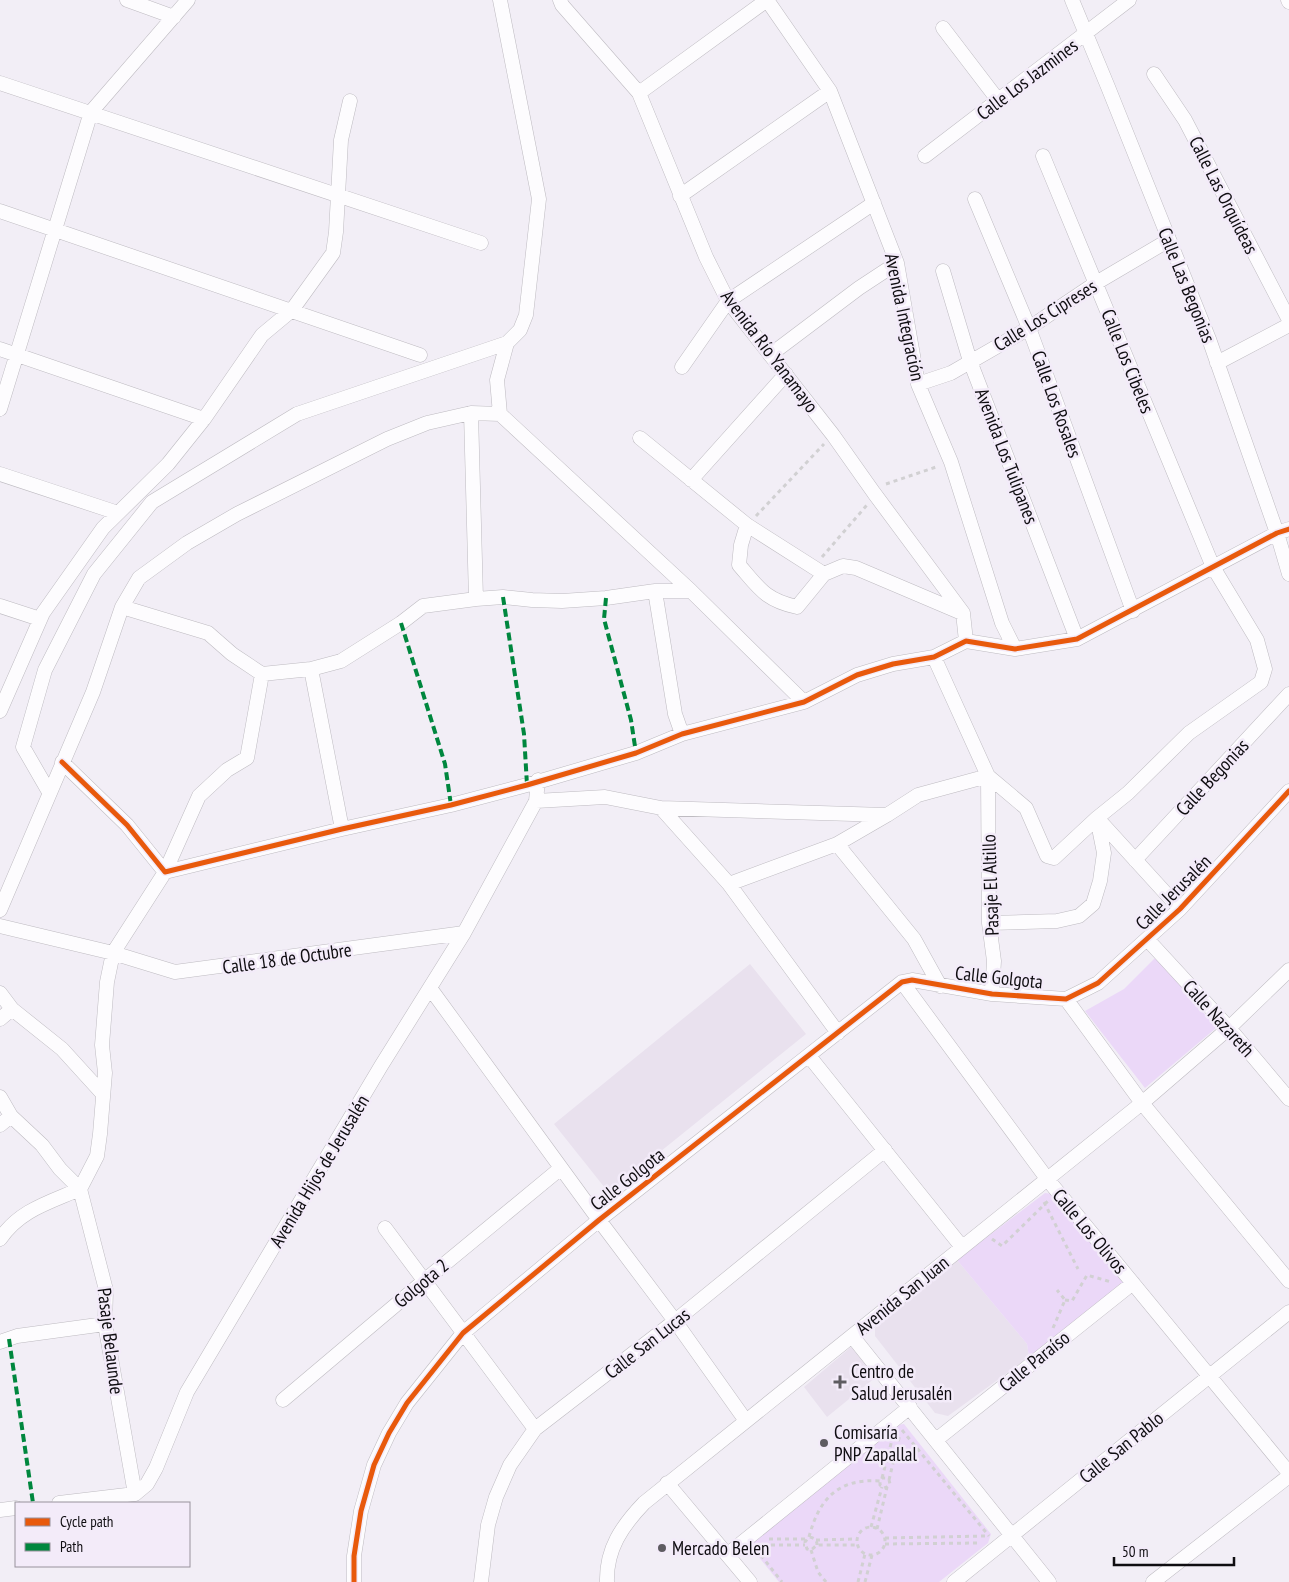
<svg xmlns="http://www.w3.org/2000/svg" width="1289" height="1582" viewBox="0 0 1289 1582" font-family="'PT Sans Narrow',sans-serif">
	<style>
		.built { fill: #e9e1ee }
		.green { fill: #ebd8f8 }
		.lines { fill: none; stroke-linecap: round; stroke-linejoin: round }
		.minor-casing { stroke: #bebbc1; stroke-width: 15 }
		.path { stroke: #d1d0d2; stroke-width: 3; stroke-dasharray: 4 4; stroke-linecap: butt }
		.minor { stroke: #fdfcfe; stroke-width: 14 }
		.quiet { stroke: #00873e; stroke-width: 4; stroke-dasharray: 8 4; stroke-linecap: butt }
		.cycleway-casing { stroke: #f3ebf9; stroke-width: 8 }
		.cycleway { stroke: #e8590c; stroke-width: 5 }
		.poi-dot { fill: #5e5c61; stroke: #f3ebf9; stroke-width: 2 }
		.labels { text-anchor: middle; stroke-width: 5; stroke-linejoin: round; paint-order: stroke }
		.street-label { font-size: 19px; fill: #0f0d11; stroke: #f3ebf9 }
		.poi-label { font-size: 19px; fill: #0f0d11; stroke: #f3ebf9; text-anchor: start }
	</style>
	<rect width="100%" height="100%" fill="#f2eef6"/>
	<path class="built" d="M 750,964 L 806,1034 L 609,1193 L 554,1124 Z
		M 957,1260 L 1027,1344 L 1029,1357 L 948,1416 L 935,1413 L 875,1336 L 875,1328 Z
		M 851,1347 L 876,1377 L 827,1417 L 804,1387 Z"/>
	<path class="green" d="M 1157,956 L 1216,1028 L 1145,1088 L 1085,1011 L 1124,989 Z
		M 1045,1193 L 1053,1194 L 1124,1282 L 1029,1357 L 1027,1344 L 957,1260 Z
		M 904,1424 L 991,1534 L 988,1543 L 939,1582 L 779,1582 L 749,1545 L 897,1425 Z"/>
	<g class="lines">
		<g class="minor-casing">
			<path id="minor" d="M 127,0 L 174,17
				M 560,0 L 562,5 L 639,93 L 706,257 L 728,301 L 833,435 L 874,493 L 963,613 L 966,641
				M 767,0 L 830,91 L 897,263 L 918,384 L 951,462 L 1002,623 L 1015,649
				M 1072,0 L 1108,87 L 1209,339 L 1277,533 L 1289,574
				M 1288,0 L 1289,2
				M 943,28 L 998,100
				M 1154,74 L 1185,120 L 1289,320
				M 0,83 L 481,243
				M 639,93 L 767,0
				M 925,156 L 1129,0
				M 680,196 L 830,91
				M 975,199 L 1029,328 L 1133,611
				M 0,211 L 420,355
				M 943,271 L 970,361 L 1077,639
				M 0,349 L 204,419
				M 770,355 L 859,288 L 897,263
				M 1217,363 L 1289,325
				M 682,367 L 728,301 L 874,203
				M 918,384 L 951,373 L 1029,328 L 1096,283 L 1169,240
				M 0,409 L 91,112 L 188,0
				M 471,413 L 476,599
				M 500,414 L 497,380 L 507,343 L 520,330 L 526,315 L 539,199 L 500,0
				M 640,438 L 747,525 L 824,574 L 843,566 L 856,568 L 962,613
				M 0,474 L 118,513
				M 691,480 L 786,374
				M 747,525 L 741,545 L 739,565 C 759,588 765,600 797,607 L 824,574
				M 655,591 L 675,714 L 682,734
				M 0,606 L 40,619
				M 122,607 L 208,633 L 232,654 L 262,674 L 311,669 L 341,661 L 401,623 L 423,606 L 476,599 L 503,597 L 532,600 L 562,601 L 606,598 L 655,591 L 691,591
				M 934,657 L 988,776 L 1026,808 L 1047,856 L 1054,858 L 1097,818 L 1128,793 L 1189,733 L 1261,682 L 1265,669 L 1257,640 L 1213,567 L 1043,156
				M 311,669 L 342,829
				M 0,711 L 43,613 L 103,528 L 168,464 L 204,419 L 262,335 L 292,310 L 333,253 L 336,232 L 341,140 L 350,101
				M 62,762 L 127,825 L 165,872 L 342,829 L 451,805 L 527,785 L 636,753 L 682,734 L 804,702 L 857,675 L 893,664 L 934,657 L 966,641 L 1015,649 L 1077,639 L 1277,533 L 1289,529
				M 49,792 L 23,747 L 45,670 L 94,574 L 152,502 L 297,414 L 507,343
				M 536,801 L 605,797 L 661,808 L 886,815
				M 661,808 L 729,884 L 838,1033
				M 1098,819 L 1180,909
				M 837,844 L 914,939 L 940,986
				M 1135,860 L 1289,694
				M 729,884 L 837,844 L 887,815 L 918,795 L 988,776 L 989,923 L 994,961 L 992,994
				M 0,910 L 93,692 L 122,607 L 139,578 L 187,543 L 237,514 L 387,439 L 427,423 L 471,413 L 500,414 L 691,591 L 804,702
				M 989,923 L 1057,921 L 1079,916 L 1093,904 L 1100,881 L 1104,853 L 1097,818
				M 0,926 L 113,953 L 175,972 L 464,933
				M 1147,939 L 1229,1028 L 1289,1099
				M 902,982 L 1048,1180 L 1289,1473
				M 430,988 L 599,1220 L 675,1321 L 746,1421
				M 0,993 L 12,1009 L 62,1049 L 102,1093
				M 1066,999 L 1142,1103 L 1289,1281
				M 0,1019 L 12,1009
				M 809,1056 L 962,1247
				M 0,1097 L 11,1116 L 42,1145 L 60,1169 L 80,1189 L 106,1290 L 105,1324 L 135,1494
				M 0,1125 L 11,1116
				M 385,1228 L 535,1429
				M 0,1239 C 20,1210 48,1203 80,1189 L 97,1156 L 100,1134 L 105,1073 L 102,1045 L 107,982 L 113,953 L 165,872 L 199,796 L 227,770 L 247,758 L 262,674
				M 852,1336 L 1049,1582
				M 0,1342 L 17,1336 L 105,1324
				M 283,1400 L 424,1281 L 561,1168
				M 936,1440 L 1133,1283
				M 667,1483 L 750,1582
				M 59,1503 L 135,1494 L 147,1484 L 156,1468 L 187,1392 L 381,1066 L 464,933 L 536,801 L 538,780
				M 0,1510 L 16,1508
				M 728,1554 L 910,1407
				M 354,1582 L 354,1556 L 361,1511 L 374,1465 L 389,1433 L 407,1403 L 463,1333 L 599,1220 L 902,982 L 912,980 L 992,994 L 1066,999 L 1098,983 L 1180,909 L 1289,791
				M 481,1582 L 488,1525 L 496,1497 L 510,1465 L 535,1429 L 675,1321 L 885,1150
				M 607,1582 C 606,1549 622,1526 644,1503 L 1142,1103 L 1229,1028 L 1289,970
				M 954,1582 L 1289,1312
				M 1153,1582 L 1289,1476"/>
		</g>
		<path class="path" d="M 886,484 L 939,466
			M 756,516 L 824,444
			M 822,557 L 867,505
			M 1044,1202 L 1078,1269
			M 992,1239 L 1002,1246 L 1048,1201
			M 1065,1300 L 1072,1301 L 1087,1275 L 1111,1282
			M 1053,1328 L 1065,1300 L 1057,1290
			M 902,1430 L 989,1536
			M 882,1478 L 892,1440
			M 889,1480 L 900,1434
			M 871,1527 L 882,1487
			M857 1541a14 14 0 1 1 28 0a14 14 0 1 1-28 0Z
			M 877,1529 L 887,1487 L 890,1484 L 889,1480 L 886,1478 L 882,1478 L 880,1481 L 880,1485 L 884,1488 L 887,1487
			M 809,1537 C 819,1499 838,1478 880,1481
			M 885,1538 L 987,1536
			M 769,1539 L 806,1539
			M 816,1540 L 857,1539
			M 885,1544 L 979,1543
			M 763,1545 L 805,1545
			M 817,1545 C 817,1540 815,1538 809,1537 L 805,1542 L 807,1549 L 811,1550 L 817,1545 L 858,1545
			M 756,1549 L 782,1582
			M 811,1550 L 818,1572 L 826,1582
			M 858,1582 L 865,1554
			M 865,1582 L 872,1555"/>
		<use href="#minor" class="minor"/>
		<path class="quiet" d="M 503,597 L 524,734 L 527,785
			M 606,598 L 604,619 L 631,720 L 636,753
			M 401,623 L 445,764 L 451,805
			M 9,1339 L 33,1503"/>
		<g class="cycleway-casing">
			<path id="cycleway" d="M 62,762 L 127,825 L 165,872 L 342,829 L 451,805 L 527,785 L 636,753 L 682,734 L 804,702 L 857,675 L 893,664 L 934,657 L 966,641 L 1015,649 L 1077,639 L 1277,533 L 1289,529
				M 354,1582 L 354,1556 L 361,1511 L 374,1465 L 389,1433 L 407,1403 L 463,1333 L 599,1220 L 902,982 L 912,980 L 992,994 L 1066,999 L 1098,983 L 1180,909 L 1289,791"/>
		</g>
		<use href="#cycleway" class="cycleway"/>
	</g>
	<g class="poi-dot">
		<path d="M837.5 1374.5h5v5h5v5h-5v5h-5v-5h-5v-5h5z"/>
		<circle cx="824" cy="1443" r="5"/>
		<circle cx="662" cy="1548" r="5"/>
	</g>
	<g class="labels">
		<g class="street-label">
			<text transform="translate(1027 79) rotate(-37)" y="7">Calle Los Jazmines</text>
			<text transform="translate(1224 195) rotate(63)" y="7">Calle Las Orquídeas</text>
			<text transform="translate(1187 285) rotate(68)" y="7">Calle Las Begonias</text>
			<text transform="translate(1045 315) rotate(-32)" y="7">Calle Los Cipreses</text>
			<text transform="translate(905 317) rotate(78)" y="7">Avenida Integración</text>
			<text transform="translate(770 351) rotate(53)" y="7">Avenida Río Yanamayo</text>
			<text transform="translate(1128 361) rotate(68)" y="7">Calle Los Cibeles</text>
			<text transform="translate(1057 404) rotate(70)" y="7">Calle Los Rosales</text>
			<text transform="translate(1007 456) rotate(69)" y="7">Avenida Los Tulipanes</text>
			<text transform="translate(1212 777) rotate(-47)" y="7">Calle Begonias</text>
			<text transform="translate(990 885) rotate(-92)" y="7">Pasaje El Altillo</text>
			<text transform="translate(1173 892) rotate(-45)" y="7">Calle Jerusalén</text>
			<text transform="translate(287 958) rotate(-8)" y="7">Calle 18 de Octubre</text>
			<text transform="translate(999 977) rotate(6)" y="7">Calle Golgota</text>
			<text transform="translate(1219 1018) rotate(48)" y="7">Calle Nazareth</text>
			<text transform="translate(319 1171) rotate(-59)" y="7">Avenida Hijos de Jerusalén</text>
			<text transform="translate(627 1179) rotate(-38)" y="7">Calle Golgota</text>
			<text transform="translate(1090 1231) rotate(50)" y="7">Calle Los Olivos</text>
			<text transform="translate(421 1283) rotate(-40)" y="7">Golgota 2</text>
			<text transform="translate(902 1295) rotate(-39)" y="7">Avenida San Juan</text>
			<text transform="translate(111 1341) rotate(83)" y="7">Pasaje Belaunde</text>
			<text transform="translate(647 1343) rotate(-38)" y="7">Calle San Lucas</text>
			<text transform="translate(1034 1361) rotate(-39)" y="7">Calle Paraíso</text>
			<text transform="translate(1121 1447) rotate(-39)" y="7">Calle San Pablo</text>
		</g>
		<g class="poi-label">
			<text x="851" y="1378">Centro de<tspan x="851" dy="22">Salud Jerusalén</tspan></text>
			<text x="834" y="1439">Comisaría<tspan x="834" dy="22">PNP Zapallal</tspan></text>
			<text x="672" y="1555">Mercado Belen</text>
		</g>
	</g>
	<rect x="15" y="1502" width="175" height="65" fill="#f3ebf9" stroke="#98929c"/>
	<rect x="25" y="1518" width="25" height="8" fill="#e8590c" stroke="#98929c"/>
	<text x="60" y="1527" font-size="15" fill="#0f0d11">Cycle path</text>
	<rect x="25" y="1543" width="25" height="8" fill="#00873e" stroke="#98929c"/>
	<text x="60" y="1552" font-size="15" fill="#0f0d11">Path</text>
	<path d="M1114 1557v8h120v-8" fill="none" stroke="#0f0d11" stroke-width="2.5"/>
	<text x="1122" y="1557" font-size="15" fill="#0f0d11" stroke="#f3ebf9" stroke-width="4" paint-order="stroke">50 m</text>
</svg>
